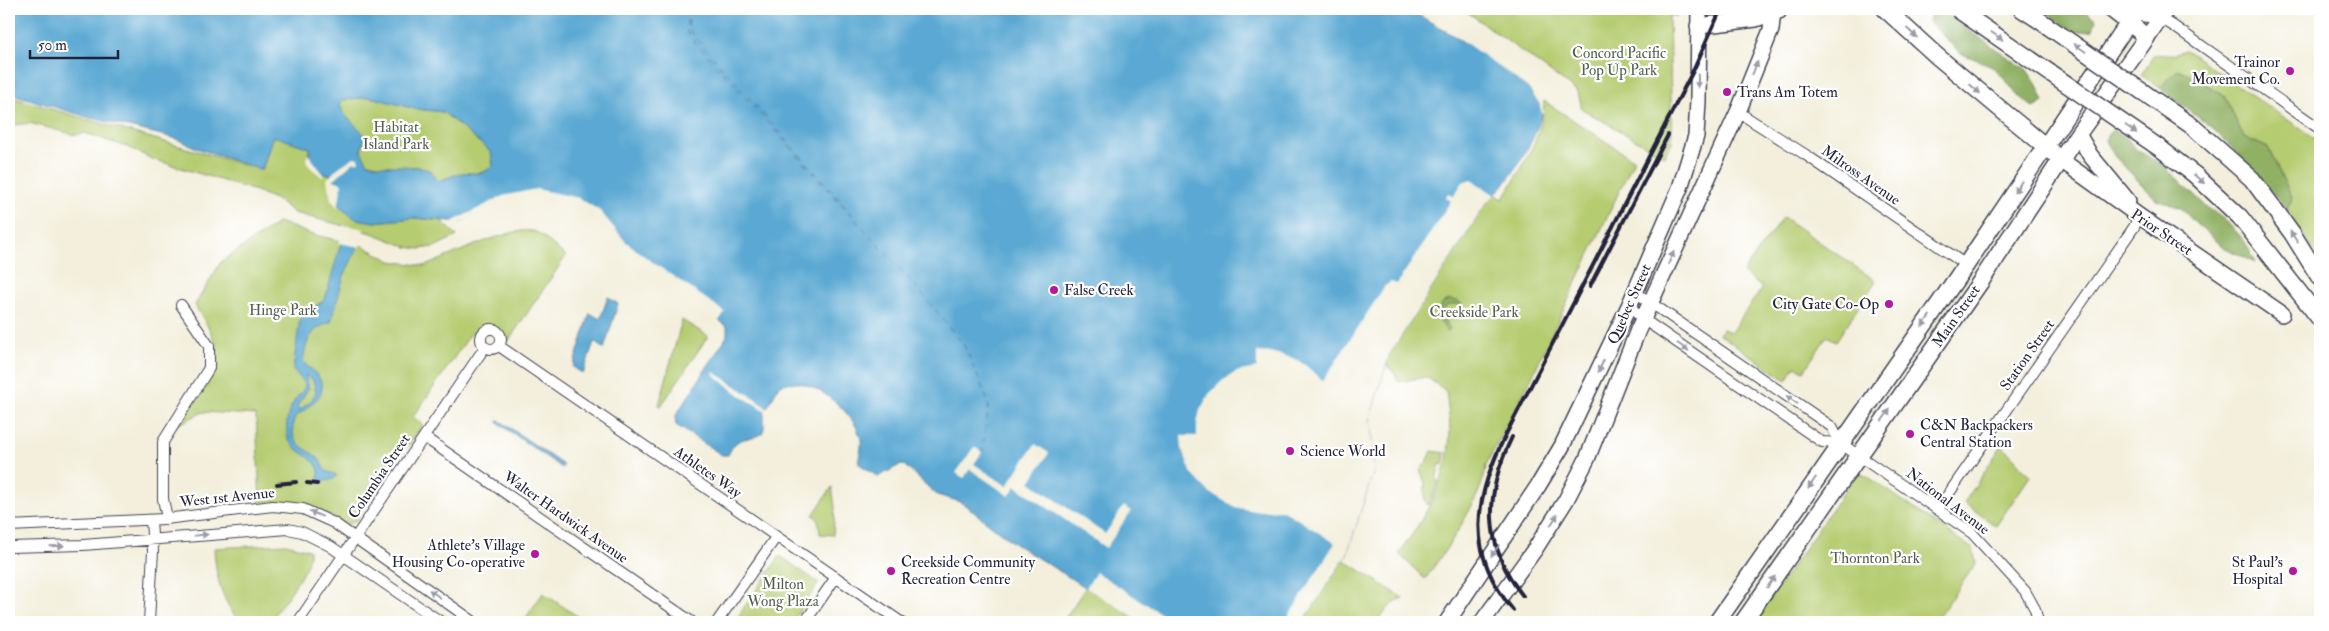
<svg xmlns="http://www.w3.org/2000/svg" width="2329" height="631" viewBox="0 0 2329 631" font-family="'IM FELL Double Pica',serif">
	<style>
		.green { fill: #b5cc71; stroke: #6c7756 }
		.forest { fill: #90b063; stroke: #59694f }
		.water { fill: #5aa8d3; stroke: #3e6587; fill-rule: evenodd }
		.pier { fill: #f3efdc }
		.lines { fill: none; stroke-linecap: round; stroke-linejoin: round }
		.ferry { stroke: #3b5e7f; stroke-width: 1; stroke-dasharray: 6 5; stroke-linecap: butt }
		.street-casing { stroke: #414153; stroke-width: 12 }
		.secondary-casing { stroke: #414153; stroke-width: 18 }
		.primary-casing { stroke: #414153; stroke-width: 19 }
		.street { stroke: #fff; stroke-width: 10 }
		.secondary { stroke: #fff; stroke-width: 15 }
		.primary { stroke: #fff; stroke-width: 16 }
		.rail { stroke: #22223b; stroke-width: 4 }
		.primary-bridge-casing { stroke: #414153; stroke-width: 19; stroke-linecap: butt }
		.primary-bridge { stroke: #fff; stroke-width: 16 }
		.oneway { fill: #9c9ca7 }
		.poi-dot { fill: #b5179e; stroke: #fff; stroke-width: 2 }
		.labels { text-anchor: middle; stroke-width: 4.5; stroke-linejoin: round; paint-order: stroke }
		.park-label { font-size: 15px; fill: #555e4e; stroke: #fff }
		.poi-label { font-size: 15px; fill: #22223b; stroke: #fff; text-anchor: start }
		.street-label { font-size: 15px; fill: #22223b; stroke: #fff }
	</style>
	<rect width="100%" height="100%" fill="#fff"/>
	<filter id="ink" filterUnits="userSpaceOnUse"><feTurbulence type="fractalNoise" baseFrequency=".02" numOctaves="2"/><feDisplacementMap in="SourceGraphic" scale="10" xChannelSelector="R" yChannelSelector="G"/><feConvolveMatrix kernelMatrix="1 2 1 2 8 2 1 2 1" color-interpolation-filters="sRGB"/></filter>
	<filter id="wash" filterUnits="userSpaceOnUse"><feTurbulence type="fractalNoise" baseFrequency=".0096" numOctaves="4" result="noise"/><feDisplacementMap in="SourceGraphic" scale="20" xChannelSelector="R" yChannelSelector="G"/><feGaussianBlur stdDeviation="1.12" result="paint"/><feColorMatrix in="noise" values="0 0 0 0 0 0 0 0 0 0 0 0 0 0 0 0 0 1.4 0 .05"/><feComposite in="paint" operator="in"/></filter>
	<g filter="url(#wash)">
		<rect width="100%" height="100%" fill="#f3efdc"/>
		<path class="green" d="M 1463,9 L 1677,9 L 1677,16 L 1669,16 L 1672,142 L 1664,156 L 1582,109 L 1578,92 Z
			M 2186,50 L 2320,142 L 2320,261 L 2287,210 L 2292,198 L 2268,148 L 2244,137 L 2223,94 L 2178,69 L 2160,88 L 2141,75 L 2154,55 L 2173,54 Z
			M 10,97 L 262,170 L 273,135 L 310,148 L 308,154 L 330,174 L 330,183 L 374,222 L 414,218 L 442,221 L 457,236 L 434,247 L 419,249 L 407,247 L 372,233 L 294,213 L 279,201 L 256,191 L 152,159 L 130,148 L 85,133 L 76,135 L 29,123 L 9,126 Z
			M 370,97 L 416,109 L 443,112 L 491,152 L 493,165 C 480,179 472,170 458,174 C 451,176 445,179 438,181 C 433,177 425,168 419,167 C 405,164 345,174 363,141 C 359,124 346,123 340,105 L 342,100 Z
			M 1544,101 L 1634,160 L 1528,385 L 1486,465 C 1485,494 1443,555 1425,579 L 1399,554 C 1426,514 1449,480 1450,430 C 1450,417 1447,404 1446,391 L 1426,377 L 1398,382 L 1396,375 L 1377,355 L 1472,180 L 1503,199 C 1520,170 1544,136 1544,101 Z
			M 1783,217 L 1876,281 L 1836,341 L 1827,336 L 1804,371 L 1795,366 L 1786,380 L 1719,334 L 1723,329 L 1731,332 L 1762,288 L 1743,272 Z
			M 279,222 L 310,234 L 363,246 L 391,261 L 425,266 C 446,258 517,223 536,232 C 546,238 557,249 566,256 L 507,343 C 501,334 500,324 486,326 L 478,335 L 472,332 L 413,417 L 423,425 L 408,446 L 402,448 L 361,508 L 358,519 L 349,524 L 342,523 C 315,507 292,501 260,503 L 256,415 L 203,412 L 175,426 L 216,364 C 221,342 205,323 195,305 L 221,262 Z
			M 682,320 L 708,336 L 661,406 L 659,405 Z
			M 2002,445 L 2030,476 L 1996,526 L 1964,503 Z
			M 1432,451 L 1445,453 L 1443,465 L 1440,464 L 1436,480 L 1439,481 L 1428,505 L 1425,501 L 1425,483 L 1420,469 L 1427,462 Z
			M 1860,474 L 1867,476 L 1973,549 L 1976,563 L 1935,622 L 1754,622 L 1854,477 Z
			M 832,487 L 835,507 L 833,535 L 820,534 L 818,519 L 813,515 Z
			M 286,544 L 309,550 C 313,567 279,607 269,622 L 240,622 C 221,600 216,577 214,548 Z
			M 1330,551 L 1403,598 L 1390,606 L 1377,622 L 1285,622 Z
			M 780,556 L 819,583 L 792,622 L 734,622 Z
			M 1096,572 L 1174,622 L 1076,622 L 1066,617 Z
			M 543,593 L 580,618 L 577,622 L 523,622 Z"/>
		<path class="forest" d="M 1940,9 L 1965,28 L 2027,70 L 2037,85 L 2044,102 L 2034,108 L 2017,95 L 2001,74 L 1990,65 L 1960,53 L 1929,22 L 1931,12 Z
			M 2042,9 L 2080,9 L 2096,19 L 2093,30 L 2074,32 Z
			M 2178,69 L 2223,94 L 2244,137 L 2268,148 L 2292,198 L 2287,210 L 2250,166 L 2213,129 L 2160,88 Z
			M 2113,130 L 2127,139 L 2137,150 L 2163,165 L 2208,208 L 2225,220 L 2244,240 L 2256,263 L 2225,248 L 2197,225 L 2181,208 L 2156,199 L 2115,157 L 2106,141 L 2109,133 Z
			M 1451,300 L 1458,301 L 1462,304 L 1448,305 L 1441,311 L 1441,315 L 1450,329 L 1447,332 L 1435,313 L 1445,301 Z"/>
		<path class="water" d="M 9,9 L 1409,9 L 1477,50 L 1528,88 L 1539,103 L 1542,114 C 1533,145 1511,181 1487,202 L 1389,355 L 1370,417 L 1374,469 L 1347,554 L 1303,622 L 1142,622 L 1015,544 L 961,502 L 937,495 L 904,465 L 898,466 L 878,477 L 858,463 C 859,457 862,447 861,440 C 857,413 806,370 779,386 L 764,413 L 764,428 L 762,434 C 744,442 738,434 728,455 L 722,455 L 676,425 L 675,417 L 727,336 L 727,326 L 627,254 L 601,220 L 564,200 L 527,195 L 497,204 L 461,222 L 414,218 L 374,222 L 356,219 L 342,209 L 334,198 L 330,174 L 321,174 L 309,159 L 310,148 L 273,136 L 262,170 L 199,149 L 174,138 L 87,117 L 9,93 ZM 370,97 L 416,109 L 443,112 L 491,152 L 493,165 C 480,179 473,170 458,174 C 451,176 445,179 438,181 L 434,177 L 432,171 C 411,163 389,169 368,163 L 361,151 L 365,136 C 356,123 346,121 340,105 L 342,100 Z
			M 346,225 L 358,238 L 357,249 L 344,276 L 331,322 C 310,329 307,340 303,361 C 306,367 313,369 317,375 C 334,395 305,407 294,419 C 289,445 301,444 318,458 C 322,461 322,468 326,471 C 329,473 333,473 337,475 L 334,479 L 322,482 L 318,478 C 325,459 294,454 288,438 C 284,426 288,410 295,400 C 299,394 304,392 305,384 L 293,369 L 300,318 L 325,299 ZM 305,375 L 313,380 L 316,392 L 311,401 L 300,410 L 297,406 L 309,388 Z
			M 608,297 L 618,304 L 604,349 L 594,342 L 583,374 L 573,367 L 590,313 L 600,319 Z
			M 499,420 L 563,465 L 562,468 L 498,423 Z"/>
		<path class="pier" d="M 1409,9 L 1414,9 L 1479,48 L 1529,87 L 1541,101 L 1544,112 L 1542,114 L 1539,103 L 1528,88 L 1509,74 L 1456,36 Z
			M 308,154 L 324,175 L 322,177 L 310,167 L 306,160 Z
			M 354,157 L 358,158 L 359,162 L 354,162 L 333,180 L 342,183 L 338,208 L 331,199 L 327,179 L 339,167 Z
			M 1468,180 L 1472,180 L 1495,195 L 1487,202 L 1389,355 L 1370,417 L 1374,469 L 1347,554 L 1303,622 L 1285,622 L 1335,543 L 1283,510 L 1255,511 L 1234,507 L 1209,492 L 1192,474 L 1182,449 L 1181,436 L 1197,436 L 1197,423 L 1200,410 L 1209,394 L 1222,381 L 1236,372 L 1257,368 L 1257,352 L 1273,353 L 1293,358 L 1305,365 L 1323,381 L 1385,286 L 1391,282 L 1397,284 L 1451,201 L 1446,197 L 1448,193 L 1454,196 L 1463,182 Z
			M 536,189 L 579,198 L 600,211 L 625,241 L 648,259 L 725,312 L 718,322 L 698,308 L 625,256 L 592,216 L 563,202 L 545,198 L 527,198 L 498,206 L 457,224 L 448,224 L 503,196 Z
			M 344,225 L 364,229 L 360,247 L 339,243 Z
			M 714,372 L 754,398 L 769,410 L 768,412 L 741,396 L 713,374 Z
			M 1035,444 L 1049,453 L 1030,482 L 1105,534 L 1124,506 L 1131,511 L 1106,548 L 1016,486 L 1009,496 L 970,469 L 964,478 L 956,473 L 974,447 L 982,452 L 974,464 L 1007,486 Z
			M 1096,572 L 1174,622 L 1142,622 L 1086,588 Z"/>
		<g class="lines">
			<path class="ferry" d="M 687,9 L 687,33 L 918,289 L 964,345 L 989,403 L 982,452
				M 688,9 L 689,30 L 852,214"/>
		</g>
	</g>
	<g filter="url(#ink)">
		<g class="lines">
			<g class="street-casing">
				<path id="street" d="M 2128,15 L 2160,18 L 2172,25 L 2320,129
					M 1738,112 L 1806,155 L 1966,265
					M 1635,292 L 1832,427 L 1840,443
					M 1629,306 L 1643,319 L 1822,442 L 1840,443 L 1972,533 L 2025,591 L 2035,609 L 2038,622
					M481 339a10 10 0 1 1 20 0a10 10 0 1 1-20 0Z
					M 499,346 L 901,622
					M 424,437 L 692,622
					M 1938,509 L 2134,227 L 2139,216
					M 167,518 L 163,499 L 163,442 L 209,368 L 209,346 L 181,305
					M 9,526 L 165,519 L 273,506 L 303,509 L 334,523 L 474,622
					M 9,547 L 83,545 L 288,529 L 302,532 L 330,546 L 441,622
					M 149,622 L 153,551 L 151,520
					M 298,622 L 485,347
					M 717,622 L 776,537
					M 805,622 L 836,577"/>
			</g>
			<g class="secondary-casing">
				<path id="secondary" d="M 2129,22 L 2138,9
					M 1698,26 L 1756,19 L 1779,11
					M 2147,37 L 2167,9
					M 2078,134 L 2090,155 L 2128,201
					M 2061,160 L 2139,216 L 2282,314
					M 1447,622 L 1538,486 L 1562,446 L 1629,306 L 1680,188 L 1696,136 L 1698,101 L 1699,9
					M 1482,622 L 1535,549 L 1566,500 L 1587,459 L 1638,330 L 1738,112 L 1771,30 L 1773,9"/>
			</g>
			<g class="primary-casing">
				<path id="primary" d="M 1885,9 L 1938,57 L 2052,152
					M 2022,9 L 2036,18
					M 2192,126 L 2252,179 L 2292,233 L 2320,278
					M 2161,149 L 2195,175 L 2240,217 L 2320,319
					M 1717,622 L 1966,265 L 2129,22
					M 1743,622 L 1981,281 L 2078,134 L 2147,37 L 2111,9"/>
			</g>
			<use href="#street" class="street"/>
			<use href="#secondary" class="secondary"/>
			<use href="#primary" class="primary"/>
			<path class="rail" d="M 1590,286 L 1668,135
				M 1512,437 C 1485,493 1482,545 1523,596
				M 307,483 L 317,484
				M 277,484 L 296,482
				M 1513,610 C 1465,552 1474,499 1505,436 L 1694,69 L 1721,9"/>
			<g class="primary-bridge-casing">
				<path id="primary-bridge" d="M 1957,9 L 2161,149
					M 2036,18 L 2192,126"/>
			</g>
			<use href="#primary-bridge" class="primary-bridge"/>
		</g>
		<defs><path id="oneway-solid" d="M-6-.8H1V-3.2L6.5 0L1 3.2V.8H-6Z" transform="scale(1.25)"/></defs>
		<g class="oneway">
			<use href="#oneway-solid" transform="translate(1912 33) rotate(42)"/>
			<use href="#oneway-solid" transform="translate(1997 36) rotate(35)"/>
			<use href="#oneway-solid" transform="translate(2080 48) rotate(-145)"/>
			<use href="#oneway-solid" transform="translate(1755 68) rotate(-68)"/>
			<use href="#oneway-solid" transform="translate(1698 81) rotate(89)"/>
			<use href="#oneway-solid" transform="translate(1975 89) rotate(41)"/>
			<use href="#oneway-solid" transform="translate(2131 129) rotate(35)"/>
			<use href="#oneway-solid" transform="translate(2199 179) rotate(41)"/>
			<use href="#oneway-solid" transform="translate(2018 187) rotate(124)"/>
			<use href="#oneway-solid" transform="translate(2294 237) rotate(-123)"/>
			<use href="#oneway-solid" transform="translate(1671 258) rotate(-66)"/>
			<use href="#oneway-solid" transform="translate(1926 321) rotate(125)"/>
			<use href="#oneway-solid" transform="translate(1683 347) rotate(35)"/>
			<use href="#oneway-solid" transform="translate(1601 366) rotate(115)"/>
			<use href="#oneway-solid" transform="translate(1792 400) rotate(-145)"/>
			<use href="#oneway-solid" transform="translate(1886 415) rotate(-55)"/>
			<use href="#oneway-solid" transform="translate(1812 483) rotate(124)"/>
			<use href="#oneway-solid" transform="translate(316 514) rotate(-157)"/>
			<use href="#oneway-solid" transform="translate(1554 520) rotate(-57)"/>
			<use href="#oneway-solid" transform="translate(201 535) rotate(-6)"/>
			<use href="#oneway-solid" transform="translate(57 546) rotate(-1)"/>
			<use href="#oneway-solid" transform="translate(1495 551) rotate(125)"/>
			<use href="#oneway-solid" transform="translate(1771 582) rotate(-55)"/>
			<use href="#oneway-solid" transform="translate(435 594) rotate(-145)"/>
		</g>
	</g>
	<g class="poi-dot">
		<circle cx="2290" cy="71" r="5"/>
		<circle cx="1727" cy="92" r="5"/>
		<circle cx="1054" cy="290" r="5"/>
		<circle cx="1889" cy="304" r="5"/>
		<circle cx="1910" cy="434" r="5"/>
		<circle cx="1290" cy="451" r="5"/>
		<circle cx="535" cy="554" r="5"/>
		<circle cx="891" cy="571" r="5"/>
		<circle cx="2293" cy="571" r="5"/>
	</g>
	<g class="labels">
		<g class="park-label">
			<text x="1619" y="58">Concord Pacific<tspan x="1619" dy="17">Pop Up Park</tspan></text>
			<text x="396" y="132">Habitat<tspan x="396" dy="17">Island Park</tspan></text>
			<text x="283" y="315">Hinge Park</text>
			<text x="1474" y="317">Creekside Park</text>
			<text x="1875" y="563">Thornton Park</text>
			<text x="783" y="589">Milton<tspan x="783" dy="17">Wong Plaza</tspan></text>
		</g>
		<g class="poi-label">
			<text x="2280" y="67" text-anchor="end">Trainor<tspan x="2280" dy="17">Movement Co.</tspan></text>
			<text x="1737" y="97">Trans Am Totem</text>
			<text x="1064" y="295">False Creek</text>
			<text x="1879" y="309" text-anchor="end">City Gate Co-Op</text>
			<text x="1920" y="430">C&amp;N Backpackers<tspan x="1920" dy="17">Central Station</tspan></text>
			<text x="1300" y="456">Science World</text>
			<text x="525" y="550" text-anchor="end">Athlete's Village<tspan x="525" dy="17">Housing Co-operative</tspan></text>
			<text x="901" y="567">Creekside Community<tspan x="901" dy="17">Recreation Centre</tspan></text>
			<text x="2283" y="567" text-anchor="end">St Paul's<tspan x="2283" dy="17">Hospital</tspan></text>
		</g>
		<g class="street-label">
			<text transform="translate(1861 175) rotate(35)" y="5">Milross Avenue</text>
			<text transform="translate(2162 232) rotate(34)" y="5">Prior Street</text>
			<text transform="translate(1629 304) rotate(-66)" y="5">Quebec Street</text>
			<text transform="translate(1956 316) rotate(-55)" y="5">Main Street</text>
			<text transform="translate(2027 355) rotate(-55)" y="5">Station Street</text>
			<text transform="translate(708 472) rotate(35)" y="5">Athletes Way</text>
			<text transform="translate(379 476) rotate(-56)" y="5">Columbia Street</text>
			<text transform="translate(227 497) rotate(-6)" y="5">West 1st Avenue</text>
			<text transform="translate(1948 501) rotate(37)" y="5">National Avenue</text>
			<text transform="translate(566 517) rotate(35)" y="5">Walter Hardwick Avenue</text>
		</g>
	</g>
	<rect width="2329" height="631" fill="none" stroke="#fff" stroke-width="30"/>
	<path d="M30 50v8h88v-8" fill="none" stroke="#22223b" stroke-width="2.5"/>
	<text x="38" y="50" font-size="15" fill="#22223b" stroke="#ffffff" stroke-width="4" paint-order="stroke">50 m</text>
</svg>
